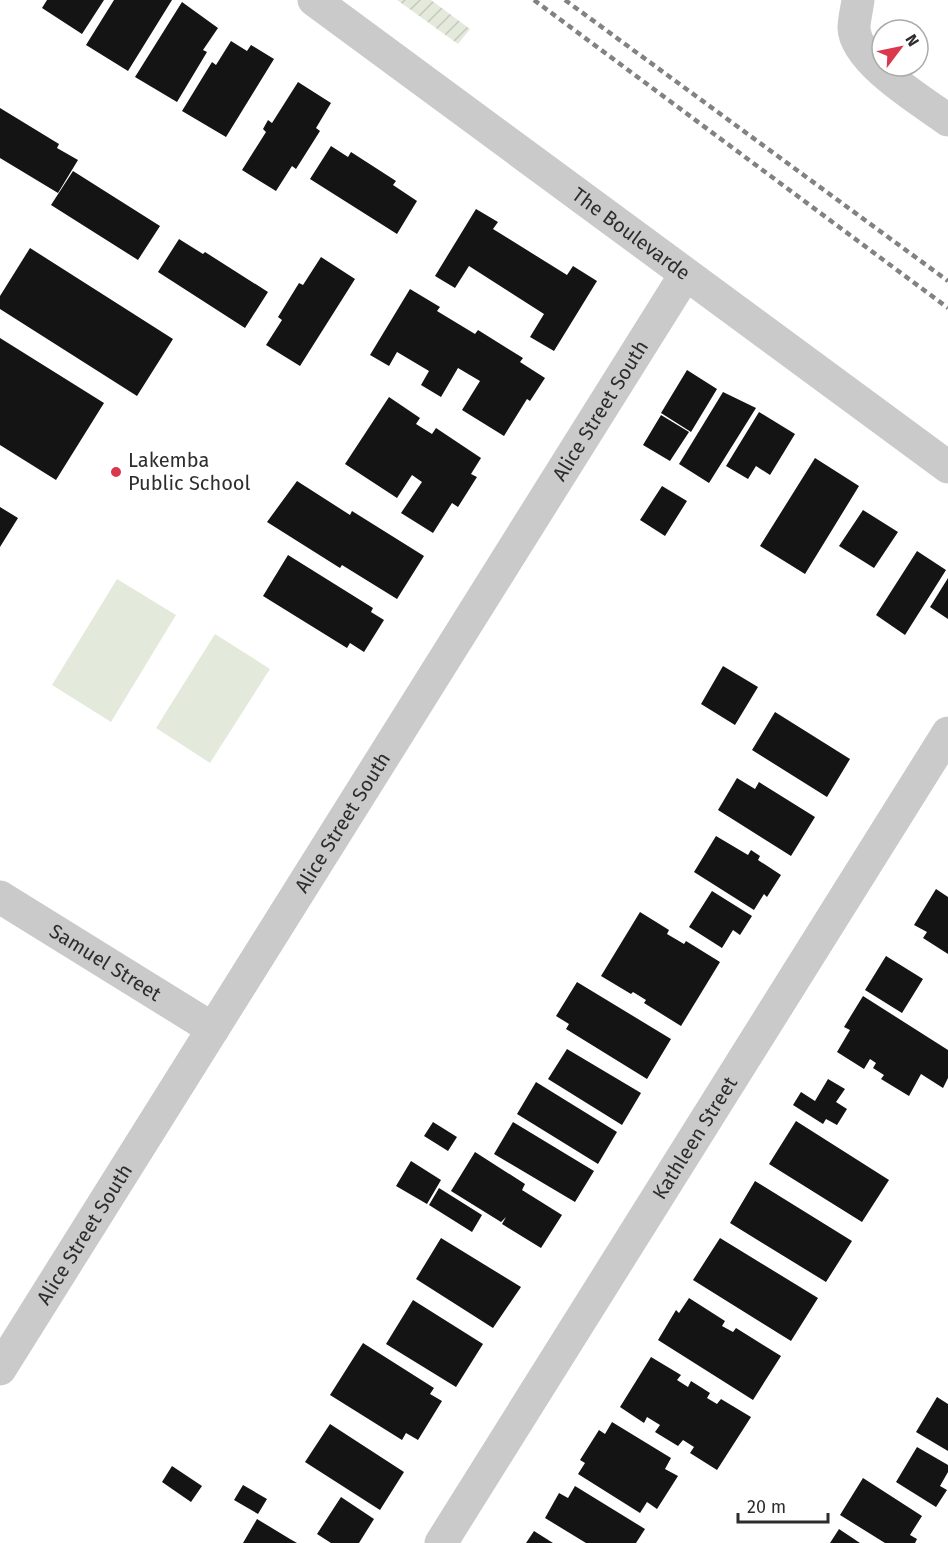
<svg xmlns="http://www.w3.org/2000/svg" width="948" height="1543" viewBox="0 0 948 1543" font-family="'Fira Sans',sans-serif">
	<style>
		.grass { fill: #e4eadb }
		.garden { fill: url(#garden-furrows) }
		.building { fill: #141414 }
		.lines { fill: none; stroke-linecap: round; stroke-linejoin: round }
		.minor { stroke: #cacaca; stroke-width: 33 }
		.rail { stroke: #828282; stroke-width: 4.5; stroke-dasharray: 6 4.5; stroke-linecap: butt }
		.poi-dot { fill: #dc384d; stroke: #fff; stroke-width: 2 }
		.labels { text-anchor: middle; stroke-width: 6; stroke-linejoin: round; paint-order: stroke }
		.street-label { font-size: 20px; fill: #2d2d2d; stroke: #fff }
		.poi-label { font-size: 20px; fill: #2d2d2d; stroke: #fff; text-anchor: start }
	</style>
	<defs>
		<pattern id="garden-furrows" width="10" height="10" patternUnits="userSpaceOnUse" patternTransform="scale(1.5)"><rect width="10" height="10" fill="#e4eadb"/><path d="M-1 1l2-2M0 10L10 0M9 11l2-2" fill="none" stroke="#c4c9bc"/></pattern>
	</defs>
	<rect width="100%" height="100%" fill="#fff"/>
	<path class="grass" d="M 117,579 L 176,615 L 111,722 L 52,685 Z
		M 215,634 L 270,669 L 210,763 L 156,728 Z"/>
	<path class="garden" d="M 397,0 L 431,0 L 470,29 L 458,44 Z"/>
	<path class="building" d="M 47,0 L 104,0 L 82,34 L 42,8 Z
		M 114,0 L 172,0 L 128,71 L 86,45 Z
		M 182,2 L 218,28 L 203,50 L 207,52 L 177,102 L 135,77 Z
		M 231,41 L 247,51 L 251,45 L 274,59 L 226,137 L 182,111 L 212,62 L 216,65 Z
		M 298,82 L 331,103 L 316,128 L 320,131 L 296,169 L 292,166 L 276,191 L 242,170 L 266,132 L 263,129 L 268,120 L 272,123 Z
		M 0,108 L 59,144 L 57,148 L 78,160 L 58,193 L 0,158 Z
		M 331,146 L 348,157 L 351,152 L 396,181 L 393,185 L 417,201 L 397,234 L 310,179 Z
		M 73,171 L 160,226 L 138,260 L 51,205 Z
		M 476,209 L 498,222 L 493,229 L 567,275 L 573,266 L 597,281 L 554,351 L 530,337 L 544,314 L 469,266 L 455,288 L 435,276 Z
		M 179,239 L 203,254 L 205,252 L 268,292 L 245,328 L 158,272 Z
		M 30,248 L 173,339 L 137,396 L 0,309 L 0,296 Z
		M 321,257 L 355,279 L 300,366 L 266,345 L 282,320 L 278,317 L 299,283 L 303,285 Z
		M 410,289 L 440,307 L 437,311 L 475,334 L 478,330 L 523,358 L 520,362 L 545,378 L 530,401 L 527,399 L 504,436 L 462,410 L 480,381 L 458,368 L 441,397 L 421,385 L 429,371 L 397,352 L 389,366 L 370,355 Z
		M 0,338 L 104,403 L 56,480 L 0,445 Z
		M 687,370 L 717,389 L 691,432 L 661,413 Z
		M 723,392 L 756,408 L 709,483 L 679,464 Z
		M 389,397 L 420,418 L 416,424 L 432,434 L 436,428 L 481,458 L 471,474 L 477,477 L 458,507 L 452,503 L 433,533 L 401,513 L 422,482 L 412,475 L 397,498 L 345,464 Z
		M 759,412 L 795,434 L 770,475 L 756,466 L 748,479 L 726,466 Z
		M 661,415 L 689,432 L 670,461 L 643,445 Z
		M 815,458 L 859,486 L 805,574 L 760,546 Z
		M 297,481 L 350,515 L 352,511 L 424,556 L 397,599 L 342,565 L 340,568 L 267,522 Z
		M 662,486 L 687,501 L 665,536 L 640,520 Z
		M 0,507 L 18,518 L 0,547 Z
		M 863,510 L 898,532 L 874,568 L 839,546 Z
		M 917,551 L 946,570 L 905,635 L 876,615 Z
		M 288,555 L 373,608 L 371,612 L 384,620 L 364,652 L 350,643 L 347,648 L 263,596 Z
		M 948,578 L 948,619 L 930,607 Z
		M 723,666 L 758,687 L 735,725 L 701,704 Z
		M 775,712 L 850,759 L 827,797 L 752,750 Z
		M 737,778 L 755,789 L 759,782 L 815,817 L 791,856 L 718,810 Z
		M 716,836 L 748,855 L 751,850 L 760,856 L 758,860 L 781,875 L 767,897 L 764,894 L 754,910 L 694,872 Z
		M 936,889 L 948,897 L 948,954 L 923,938 L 927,932 L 914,925 Z
		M 712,891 L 752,916 L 740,935 L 733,930 L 722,948 L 689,927 Z
		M 640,912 L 669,930 L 667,934 L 684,944 L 686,941 L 720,962 L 681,1026 L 644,1003 L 646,1000 L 633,992 L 631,994 L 601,976 Z
		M 886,956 L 923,979 L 902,1013 L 865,990 Z
		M 577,982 L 671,1039 L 647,1079 L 566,1029 L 569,1024 L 556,1016 Z
		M 863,996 L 948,1050 L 948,1078 L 943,1088 L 921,1074 L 909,1096 L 881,1079 L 884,1075 L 873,1068 L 876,1063 L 870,1059 L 864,1069 L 837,1052 L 850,1030 L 844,1027 Z
		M 567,1049 L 641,1093 L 622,1125 L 548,1079 Z
		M 828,1079 L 845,1089 L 836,1102 L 847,1109 L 837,1125 L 826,1119 L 823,1124 L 793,1105 L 801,1092 L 815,1101 Z
		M 536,1082 L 617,1132 L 598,1164 L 517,1114 Z
		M 796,1121 L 889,1180 L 862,1222 L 769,1164 Z
		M 433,1122 L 457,1137 L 448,1151 L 424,1136 Z
		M 513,1122 L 594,1171 L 575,1202 L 494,1154 Z
		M 475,1152 L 525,1184 L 522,1190 L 562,1215 L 541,1248 L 502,1224 L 506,1217 L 501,1222 L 451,1191 Z
		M 411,1161 L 441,1180 L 427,1204 L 396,1186 Z
		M 755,1181 L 852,1241 L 826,1282 L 730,1223 Z
		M 439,1188 L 482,1215 L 472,1232 L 429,1205 Z
		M 441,1238 L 521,1287 L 493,1328 L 416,1279 Z
		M 720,1238 L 818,1298 L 791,1341 L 693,1280 Z
		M 689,1298 L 725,1321 L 722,1326 L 733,1332 L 736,1328 L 781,1356 L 753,1400 L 658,1340 L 676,1310 L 679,1313 Z
		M 413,1300 L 483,1344 L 456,1387 L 386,1344 Z
		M 363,1343 L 434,1388 L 430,1394 L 442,1401 L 418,1440 L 406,1433 L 402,1440 L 330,1395 Z
		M 651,1357 L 681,1375 L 677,1380 L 688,1387 L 691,1381 L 710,1393 L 707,1398 L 717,1404 L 721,1399 L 751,1417 L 717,1470 L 690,1453 L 694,1447 L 683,1440 L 678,1446 L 655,1432 L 660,1425 L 647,1417 L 644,1423 L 620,1407 Z
		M 937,1397 L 948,1404 L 948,1451 L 916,1432 Z
		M 612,1422 L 671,1458 L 665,1469 L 678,1476 L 657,1509 L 647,1502 L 640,1513 L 578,1474 L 585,1463 L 580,1460 L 599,1430 L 605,1434 Z
		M 330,1424 L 404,1472 L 380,1510 L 305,1462 Z
		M 917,1447 L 948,1465 L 948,1472 L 940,1486 L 947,1490 L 936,1507 L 896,1482 Z
		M 172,1466 L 202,1486 L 191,1502 L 162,1482 Z
		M 863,1478 L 922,1516 L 910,1535 L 917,1539 L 915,1543 L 885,1543 L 840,1515 Z
		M 243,1485 L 267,1499 L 258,1514 L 234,1500 Z
		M 575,1486 L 645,1529 L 636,1543 L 586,1543 L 545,1518 L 559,1493 L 568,1498 Z
		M 341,1497 L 374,1519 L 359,1543 L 331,1543 L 317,1534 Z
		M 257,1519 L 290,1539 L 297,1543 L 243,1543 Z
		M 839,1529 L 860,1543 L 830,1543 Z
		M 534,1531 L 553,1543 L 526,1543 Z"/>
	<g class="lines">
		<g class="minor">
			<path id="s1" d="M 314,0 L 948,467"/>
			<path d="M 858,0 C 857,9 854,19 854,28 C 855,61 923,102 948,120"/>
			<path id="s2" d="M 0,897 L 213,1029"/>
			<path id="s3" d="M 0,1369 L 685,275"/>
			<path id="s4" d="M 441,1543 L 948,733"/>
		</g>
		<path class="rail" d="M 534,0 L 948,308
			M 565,0 L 948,281"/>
	</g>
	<circle class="poi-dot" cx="116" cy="472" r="6"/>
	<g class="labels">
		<g class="street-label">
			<text dy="7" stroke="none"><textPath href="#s1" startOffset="394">The Boulevarde</textPath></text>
			<text dy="7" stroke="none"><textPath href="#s3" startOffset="1131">Alice Street South</textPath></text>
			<text dy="7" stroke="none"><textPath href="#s3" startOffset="645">Alice Street South</textPath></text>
			<text dy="7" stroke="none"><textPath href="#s2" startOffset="124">Samuel Street</textPath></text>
			<text dy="7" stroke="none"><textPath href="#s4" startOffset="478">Kathleen Street</textPath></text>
			<text dy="7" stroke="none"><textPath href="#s3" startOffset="159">Alice Street South</textPath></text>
		</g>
		<g class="poi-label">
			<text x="128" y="467">Lakemba<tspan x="128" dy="23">Public School</tspan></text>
		</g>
	</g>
	<g transform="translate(900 48) rotate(58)"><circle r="28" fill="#ffffff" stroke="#ababab" stroke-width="1.5"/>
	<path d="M0-4.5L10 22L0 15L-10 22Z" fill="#dc384d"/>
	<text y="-9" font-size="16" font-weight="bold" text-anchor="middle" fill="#2d2d2d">N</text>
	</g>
	<path d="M738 1513v9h90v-9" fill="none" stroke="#2d2d2d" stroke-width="3"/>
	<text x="747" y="1513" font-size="18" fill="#2d2d2d" stroke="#ffffff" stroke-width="4.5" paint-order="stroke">20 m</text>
</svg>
